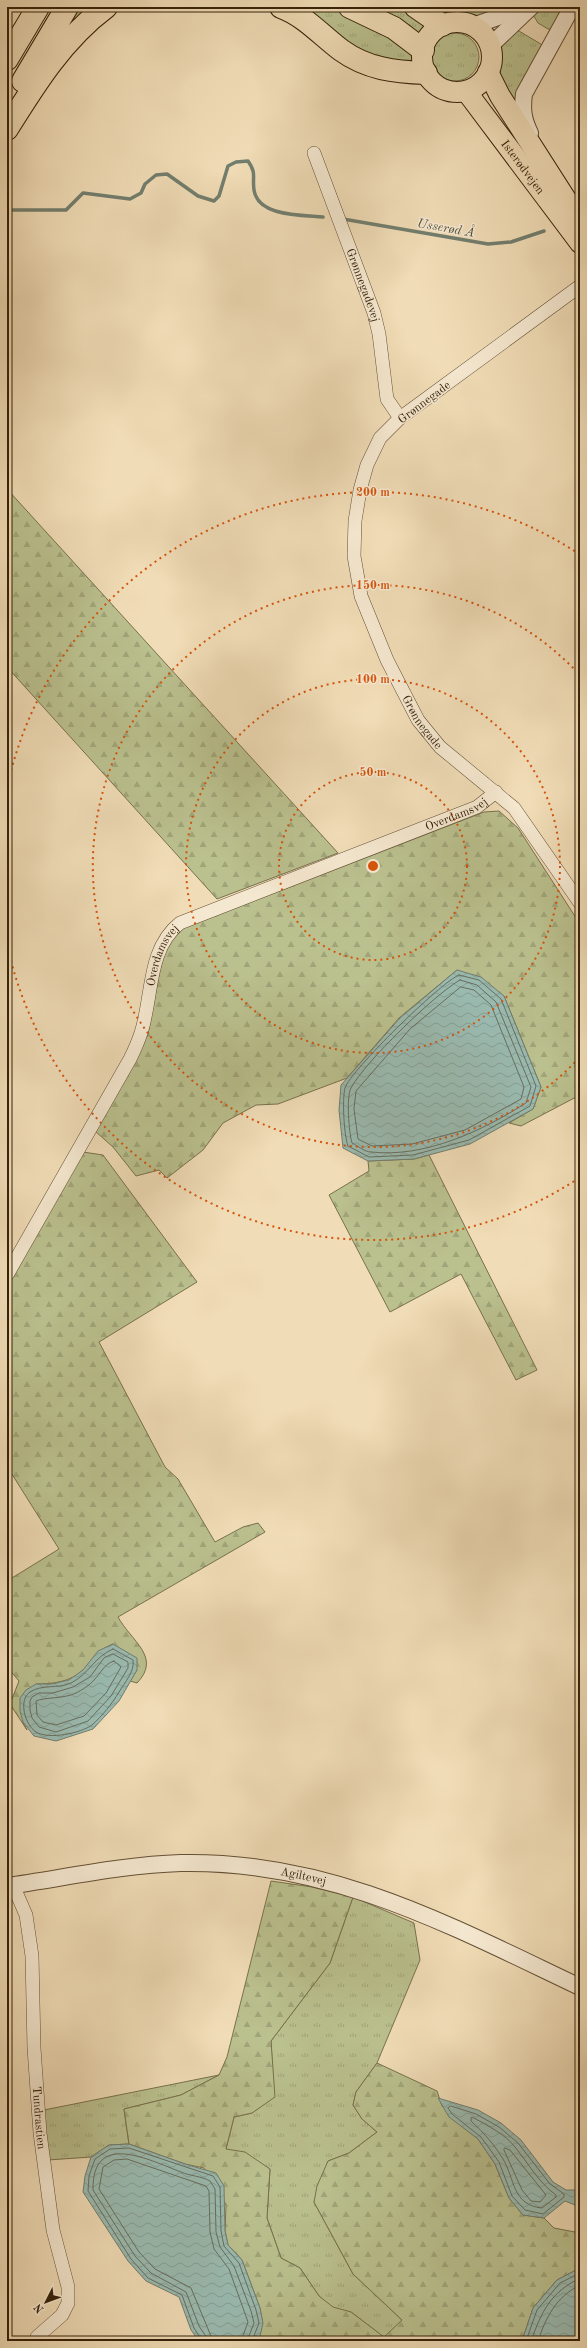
<svg xmlns="http://www.w3.org/2000/svg" width="587" height="2348" viewBox="0 0 587 2348" font-family="'Old Standard TT',serif">
	<style>
		.grass { fill: url(#grass-tufts); stroke: #78714c }
		.forest { fill: url(#forest-firs); stroke: #78714c }
		.water { fill: url(#water-waves); stroke: #727e6e }
		.lines { fill: none; stroke-linecap: round; stroke-linejoin: round }
		.shore { stroke: #686e5e; stroke-width: 1 }
		.stream { stroke: #727e6e; stroke-width: 3.5 }
		.minor-casing { stroke: #645035; stroke-width: 14 }
		.tertiary-casing { stroke: #645035; stroke-width: 18 }
		.primary-casing { stroke: #35220a; stroke-width: 22 }
		.motorway-casing { stroke: #35220a; stroke-width: 24 }
		.minor { stroke: #f5e8d0; stroke-width: 13 }
		.tertiary { stroke: #f5e8d0; stroke-width: 16 }
		.primary { stroke: #f0dcb6; stroke-width: 20 }
		.motorway { stroke: #f0dcb6; stroke-width: 22 }
		.ring { fill: none; stroke: #d6540c; stroke-width: 2; stroke-dasharray: 2 4 }
		.labels { text-anchor: middle; stroke-width: 3; stroke-linejoin: round; paint-order: stroke }
		.street-label { font-size: 12px; fill: #35220a; stroke: #f5e8d0 }
		.water-label { font-size: 13px; font-style: italic; fill: #53503c; stroke: #f5e8d0 }
		.centre { fill: #d6540c; stroke: #f5e8d0; stroke-width: 2 }
		.ring-label { font-size: 12px; text-anchor: middle; font-weight: bold; fill: #d6540c; stroke: #f5e8d0; stroke-width: 3; stroke-linejoin: round; paint-order: stroke }
	</style>
	<defs>
		<pattern id="grass-tufts" width="24" height="20" patternUnits="userSpaceOnUse"><rect width="24" height="20" fill="#bac08e"/><path d="M3 7l-1-3M5 7V3M7 7l1-3M15 17l-1-3M17 17v-4M19 17l1-3" fill="none" stroke="#a0a579"/></pattern>
		<pattern id="forest-firs" width="22" height="20" patternUnits="userSpaceOnUse"><rect width="22" height="20" fill="#bac08e"/><path d="M5 1l3.5 6h-7zM16 11l3.5 6h-7z" fill="#a0a579"/></pattern>
		<pattern id="water-waves" width="16" height="10" patternUnits="userSpaceOnUse"><rect width="16" height="10" fill="#9abbb1"/><path d="M0 5q4-4 8 0t8 0" fill="none" stroke="#85a097"/></pattern>
	</defs>
	<rect width="100%" height="100%" fill="#f0dcb6"/>
	<filter id="stains"><feTurbulence type="fractalNoise" baseFrequency=".005" numOctaves="4"/><feColorMatrix values="0 0 0 0 .2 0 0 0 0 .09 0 0 0 0 .02 0 0 0 .5 -.17"/></filter>
	<radialGradient id="worn" r=".72"><stop offset=".6" stop-color="#630" stop-opacity="0"/><stop offset="1" stop-color="#630" stop-opacity=".3"/></radialGradient>
	<path class="grass" d="M 77,7 L 95,7 L 56,46 Z
		M 295,7 L 336,7 L 392,33 L 411,54 L 413,69 L 376,62 Z
		M 360,7 L 407,7 L 427,25 L 419,32 L 417,38 Z
		M 426,7 L 499,7 L 481,16 L 472,17 L 460,12 L 438,13 Z
		M 540,7 L 566,7 L 552,29 L 548,29 L 538,23 L 532,13 Z
		M 514,31 L 519,31 L 544,46 L 514,105 L 496,74 L 497,50 Z
		M431 57a24 24 0 1 1 48 0a24 24 0 1 1-48 0Z
		M 353,1897 L 414,1923 L 420,1960 L 377,2063 L 356,2092 L 353,2105 L 362,2119 L 377,2132 L 349,2153 L 328,2161 L 314,2202 L 353,2274 L 402,2320 L 385,2338 L 351,2312 L 333,2308 L 319,2296 L 300,2268 L 281,2258 L 267,2218 L 270,2169 L 226,2149 L 234,2117 L 252,2113 L 274,2097 L 271,2041 L 330,1963 Z
		M 219,2075 L 181,2095 L 124,2109 L 129,2144 L 109,2145 L 91,2157 L 48,2160 L 44,2110 Z"/>
	<path class="forest" d="M 7,489 L 338,853 L 217,899 L 7,667 Z
		M 499,811 L 518,828 L 580,924 L 580,1095 L 521,1126 L 509,1123 L 533,1109 L 541,1087 L 504,996 L 457,970 L 399,1018 L 347,1078 L 278,1104 L 256,1105 L 223,1123 L 203,1150 L 167,1178 L 159,1170 L 136,1176 L 113,1147 L 95,1131 L 148,1034 L 160,970 L 167,947 L 173,936 L 184,928 L 484,812 Z
		M 83,1152 L 103,1155 L 197,1282 L 99,1342 L 165,1467 L 178,1479 L 215,1542 L 243,1527 L 258,1523 L 265,1532 L 118,1617 C 131,1641 162,1657 137,1683 L 130,1681 L 137,1670 L 113,1644 C 92,1653 98,1657 83,1670 C 70,1682 53,1684 36,1684 L 23,1722 L 27,1730 L 10,1704 L 19,1681 L 7,1667 L 7,1581 L 59,1549 L 10,1471 L 7,1471 L 7,1282 Z
		M 429,1155 L 537,1370 L 516,1380 L 461,1274 L 390,1312 L 329,1195 L 369,1171 L 368,1161 L 414,1159 Z
		M 271,1881 L 312,1887 L 353,1897 L 330,1963 L 271,2041 L 275,2097 L 252,2113 L 234,2117 L 226,2149 L 245,2152 L 270,2169 L 267,2218 L 281,2258 L 300,2268 L 319,2296 L 333,2307 L 351,2312 L 384,2337 L 402,2320 L 353,2274 L 314,2202 L 317,2186 L 328,2161 L 349,2153 L 377,2132 L 362,2119 L 353,2105 L 356,2092 L 377,2063 L 437,2091 L 442,2106 L 478,2139 L 495,2164 L 509,2198 L 523,2215 L 544,2218 L 554,2228 L 580,2233 L 580,2268 L 557,2280 L 533,2308 L 522,2341 L 256,2341 L 260,2336 L 262,2320 L 260,2308 L 242,2260 L 228,2245 L 225,2231 L 226,2205 L 204,2168 L 185,2164 L 129,2144 L 124,2109 L 181,2095 L 219,2075 L 227,2057 Z"/>
	<path class="water" d="M 457,970 L 481,977 L 504,996 L 541,1087 L 533,1109 L 470,1144 L 414,1159 L 368,1161 L 343,1148 L 339,1110 L 341,1085 L 400,1018 Z
		M 113,1644 L 137,1658 L 137,1670 L 119,1701 L 93,1729 L 56,1741 L 34,1736 L 23,1722 L 20,1711 L 20,1698 L 26,1690 L 36,1684 L 52,1684 L 69,1680 L 83,1670 L 98,1651 Z
		M 438,2098 L 478,2110 L 501,2123 L 521,2140 L 553,2182 L 566,2190 L 580,2190 L 580,2207 L 565,2201 L 544,2218 L 523,2215 L 509,2198 L 495,2164 L 478,2139 L 449,2117 Z
		M 129,2144 L 185,2164 L 216,2173 L 224,2186 L 225,2231 L 228,2245 L 242,2260 L 260,2308 L 263,2323 L 260,2336 L 255,2341 L 199,2341 L 191,2330 L 179,2297 L 146,2281 L 128,2261 L 83,2192 L 85,2176 L 91,2157 L 109,2145 Z
		M 580,2268 L 580,2333 L 577,2341 L 522,2341 L 533,2308 L 557,2280 Z"/>
	<g class="lines">
		<path class="shore" d="M 459,975 L 479,980 L 501,999 L 536,1086 L 530,1106 L 469,1140 L 413,1155 L 369,1157 L 348,1146 C 344,1135 342,1100 345,1088 C 350,1071 441,982 459,975 Z
			M 460,980 L 477,985 L 496,1002 L 531,1087 L 526,1103 C 482,1131 425,1158 371,1152 C 365,1152 358,1146 352,1143 C 349,1133 346,1097 351,1088 C 364,1063 435,994 460,980 Z
			M 461,987 L 474,990 L 491,1005 L 524,1087 L 521,1099 L 465,1130 L 412,1144 L 372,1146 L 358,1139 L 354,1109 L 356,1091 L 410,1029 Z
			M 113,1649 L 133,1660 C 135,1671 125,1682 119,1692 C 112,1704 102,1716 92,1725 C 81,1733 49,1740 36,1732 C 25,1725 18,1700 30,1692 C 42,1684 58,1689 71,1683 C 89,1674 94,1657 113,1649 Z
			M 113,1654 L 128,1662 L 128,1668 L 111,1696 L 88,1721 L 56,1732 L 39,1727 L 32,1718 L 30,1710 L 30,1701 L 32,1697 L 39,1693 L 53,1693 L 73,1687 L 90,1677 L 104,1658 Z
			M 114,1661 L 121,1667 L 106,1693 L 84,1716 L 56,1725 L 43,1722 L 37,1715 L 36,1701 C 44,1697 64,1699 76,1693 C 82,1690 90,1685 94,1680 C 101,1673 104,1664 114,1661 Z
			M 451,2106 L 476,2114 L 499,2127 L 518,2143 L 550,2184 L 564,2194 L 564,2197 L 543,2214 L 525,2210 L 512,2196 L 499,2162 L 481,2137 L 452,2114 L 448,2108 Z
			M 474,2118 C 488,2126 505,2134 515,2147 C 529,2164 538,2182 556,2195 L 556,2197 L 542,2208 C 512,2205 515,2179 503,2159 C 494,2144 483,2132 471,2121 L 471,2118 Z
			M 505,2148 L 510,2150 L 546,2195 L 540,2202 L 531,2201 L 522,2190 L 504,2150 Z
			M 202,2341 L 194,2328 L 182,2295 L 148,2278 L 131,2259 L 88,2191 L 89,2176 L 95,2159 L 110,2149 L 129,2148 L 213,2176 L 220,2187 L 221,2231 L 224,2246 L 239,2263 L 256,2310 L 259,2323 L 252,2341
			M 207,2341 L 205,2335 L 199,2326 L 186,2292 L 151,2273 L 135,2256 L 93,2190 C 92,2130 149,2160 181,2172 C 190,2176 201,2176 210,2181 L 215,2189 L 216,2232 L 220,2247 L 234,2266 L 251,2311 L 254,2323 L 247,2341
			M 213,2341 L 191,2288 L 155,2269 L 139,2252 L 99,2189 L 103,2167 L 114,2160 L 127,2159 L 206,2186 L 209,2191 L 210,2232 L 214,2249 L 229,2269 L 248,2322 L 241,2341
			M 526,2341 L 537,2310 L 560,2283 L 580,2273
			M 531,2341 C 542,2311 550,2293 580,2278
			M 538,2341 C 546,2317 556,2297 580,2285"/>
		<path class="stream" d="M 7,210 L 66,210 L 83,193 L 130,199 L 141,193 L 145,184 L 156,175 L 167,174 L 198,196 L 214,201 L 219,196 L 228,166 L 236,162 L 248,161 C 257,174 252,176 254,190 C 258,217 303,215 323,217
			M 343,219 L 488,244 L 511,242 L 544,231"/>
		<g class="minor-casing">
			<g id="minor">
				<path id="s1" d="M 314,153 L 374,313 L 379,334 L 387,399 L 400,418"/>
				<path id="s2" d="M 580,286 L 400,418 L 380,438 L 367,465 L 360,490 L 355,521 L 354,556 L 361,596 L 387,660 L 418,720 L 440,747 L 514,808 L 580,903"/>
				<path id="s3" d="M 7,1275 L 130,1059 C 134,1051 138,1042 141,1033 C 153,996 147,949 180,923 L 477,807 L 496,792"/>
				<path id="s4" d="M 13,1885 L 26,1915 L 32,1956 L 34,2048 L 40,2133 L 53,2230 L 68,2287 L 68,2303 L 62,2315 L 37,2337"/>
			</g>
		</g>
		<g class="tertiary-casing">
			<g id="tertiary">
				<path d="M 473,26 L 498,17 L 511,7"/>
				<path d="M 490,46 L 531,7"/>
				<path d="M 530,133 C 523,119 522,109 524,94 L 572,7"/>
				<path id="s5" d="M 7,1886 C 64,1878 122,1865 181,1863 C 330,1860 449,1925 580,1987"/>
			</g>
		</g>
		<g class="primary-casing">
			<g id="primary">
				<circle cx="457" cy="57" r="35"/>
				<path d="M 488,72 L 500,96 L 580,221"/>
				<path id="s6" d="M 466,91 L 580,243"/>
			</g>
		</g>
		<g class="motorway-casing">
			<path id="motorway" d="M 281,7 C 305,16 321,35 341,50 C 367,69 395,72 426,73
				M 350,7 L 394,28 L 423,50
				M 416,7 L 442,25
				M 7,59 L 38,7
				M 23,81 L 67,7
				M 7,129 C 35,84 63,39 106,7"/>
		</g>
		<use href="#minor" class="minor"/>
		<use href="#tertiary" class="tertiary"/>
		<use href="#primary" class="primary"/>
		<use href="#motorway" class="motorway"/>
	</g>
	<g class="ring">
		<circle cx="373" cy="866" r="94"/>
		<circle cx="373" cy="866" r="187"/>
		<path d="M579 1058A281 281 0 1 1 579 674"/>
		<path d="M579 1178A374 374 0 0 1 7 944M7 788A374 374 0 0 1 579 554"/>
	</g>
	<g class="labels">
		<g class="street-label">
			<text dy="4" stroke="none"><textPath href="#s6" startOffset="95">Isterødvejen</textPath></text>
			<text dy="4" stroke="none"><textPath href="#s1" startOffset="141">Grønnegadevej</textPath></text>
			<text transform="translate(424 402) rotate(-37)" y="4">Grønnegade</text>
			<text dy="4" stroke="none"><textPath href="#s2" startOffset="555">Grønnegade</textPath></text>
			<text dy="4" stroke="none"><textPath href="#s3" startOffset="693">Overdamsvej</textPath></text>
			<text dy="4" stroke="none"><textPath href="#s3" startOffset="358">Overdamsvej</textPath></text>
			<text dy="4" stroke="none"><textPath href="#s5" startOffset="299">Agiltevej</textPath></text>
			<text dy="4" stroke="none"><textPath href="#s4" startOffset="236">Tundrastien</textPath></text>
		</g>
		<g class="water-label">
			<text transform="translate(446 227) rotate(10)" y="5">Usserød Å</text>
		</g>
	</g>
	<circle cx="373" cy="866" r="6" class="centre"/>
	<g class="ring-label">
		<text x="373" y="496">200 m</text>
		<text x="373" y="589">150 m</text>
		<text x="373" y="683">100 m</text>
		<text x="373" y="776">50 m</text>
	</g>
	<rect width="587" height="2348" fill="none" stroke="#f0dcb6" stroke-width="24"/>
	<rect x="8" y="8" width="571" height="2332" fill="none" stroke="#35220a" stroke-width="2"/>
	<rect x="12" y="12" width="563" height="2324" fill="none" stroke="#35220a"/>
	<g transform="translate(46 2302) rotate(228)" stroke="#f5e8d0" stroke-width="3" paint-order="stroke">
	<path d="M0-3L7 15L0 10L-7 15Z" fill="#35220a"/>
	<text y="-6" font-size="11" font-weight="bold" text-anchor="middle" fill="#35220a">N</text>
	</g>
	<rect width="100%" height="100%" filter="url(#stains)"/>
	<rect width="100%" height="100%" fill="url(#worn)"/>
</svg>
